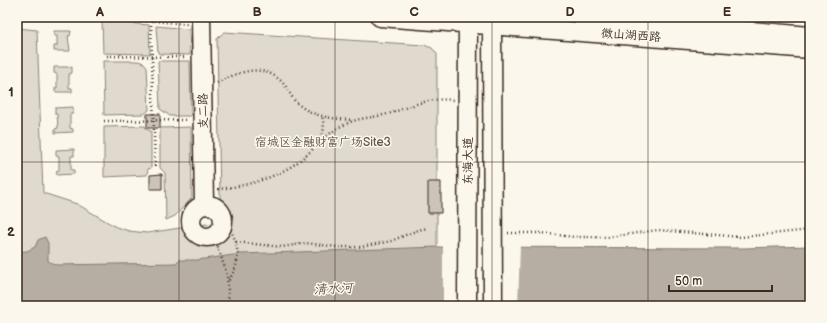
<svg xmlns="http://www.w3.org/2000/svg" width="827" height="323" viewBox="0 0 827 323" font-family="'Balsamiq Sans','LXGW WenKai TC',sans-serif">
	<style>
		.green { fill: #dfd9ce; stroke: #8d8276 }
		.water { fill: #b6aea2; stroke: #85796d }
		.pier { fill: #fbf7ec }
		.building { fill: #ccc4b9; stroke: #3b2a1e }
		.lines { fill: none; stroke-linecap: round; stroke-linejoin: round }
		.minor-casing { stroke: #3b2a1e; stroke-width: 21 }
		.path { stroke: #3b2a1e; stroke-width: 2.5; stroke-dasharray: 1 3; stroke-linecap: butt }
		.minor { stroke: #fbf7ec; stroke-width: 18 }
		.grid { fill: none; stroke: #3b2a1e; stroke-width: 1; stroke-opacity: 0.55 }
		.labels { text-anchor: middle; stroke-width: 3; stroke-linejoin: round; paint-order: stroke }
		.street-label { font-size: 12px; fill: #3b2a1e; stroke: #fbf7ec }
		.park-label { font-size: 12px; fill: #64564a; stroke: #fbf7ec }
		.water-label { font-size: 13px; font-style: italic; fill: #605246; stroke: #fbf7ec }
		.neatline { fill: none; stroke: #3b2a1e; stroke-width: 1.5 }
		.grid-label { font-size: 13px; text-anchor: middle; font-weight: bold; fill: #3b2a1e }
	</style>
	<rect width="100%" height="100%" fill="#fbf7ec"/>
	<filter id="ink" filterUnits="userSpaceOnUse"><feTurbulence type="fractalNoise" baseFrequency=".025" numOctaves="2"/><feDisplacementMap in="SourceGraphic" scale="8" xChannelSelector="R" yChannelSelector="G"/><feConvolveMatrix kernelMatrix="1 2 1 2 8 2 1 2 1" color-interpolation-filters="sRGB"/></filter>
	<g filter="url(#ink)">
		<path class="green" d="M 102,21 L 149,25 L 150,54 L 103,53 Z
			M 156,26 L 189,29 L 190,55 L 160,54 L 158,53 Z
			M 17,28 L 37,30 L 43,193 L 77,204 L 116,227 L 129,231 L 147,233 L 233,220 L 231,213 L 220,198 L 217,39 L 224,32 L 424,45 L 432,48 L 437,54 L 437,306 L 17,306 Z
			M 54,31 L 71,31 L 70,36 L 68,36 L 70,51 L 54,51 L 54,46 L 57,46 L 57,36 L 54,36 Z
			M 103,61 L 138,61 L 144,63 L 147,67 L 149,110 L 144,114 L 104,115 Z
			M 158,61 L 190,61 L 191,116 L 170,116 L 160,109 Z
			M 54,67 L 72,67 L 72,73 L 69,74 L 69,88 L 72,88 L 72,92 L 55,92 L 55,88 L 57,88 L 57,74 L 54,73 Z
			M 73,107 L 73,114 L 70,114 L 70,128 L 73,129 L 73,132 L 55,133 L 55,129 L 58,128 L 57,114 L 55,114 L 55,108 Z
			M 145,126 L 146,129 L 151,131 L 151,168 L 148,169 L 147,175 L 104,177 L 104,127 Z
			M 191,127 L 192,198 L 175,216 L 166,220 L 165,173 L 160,168 L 160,128 Z
			M 74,149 L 74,156 L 71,156 L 71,170 L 74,170 L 74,174 L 57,175 L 56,171 L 59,170 L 59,156 L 56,156 L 56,150 Z"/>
		<path class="water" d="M 45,237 L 48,243 L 48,261 L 56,265 L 176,263 L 179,260 L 197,260 L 241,254 L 438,247 L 743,248 L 810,246 L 810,306 L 17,306 L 17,252 L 27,251 L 35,247 L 38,240 Z"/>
		<path class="pier" d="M 443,245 L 520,245 L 518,306 L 443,306 Z"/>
		<path class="building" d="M 147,114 L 160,114 L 160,128 L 147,128 Z
			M 162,174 L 162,189 L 150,189 L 150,175 Z
			M 428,182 L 441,182 L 441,213 L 428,213 Z"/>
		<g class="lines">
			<g class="minor-casing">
				<path id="minor" d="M 201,17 L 204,205
					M 380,17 L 810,49
					M 492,17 L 493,306
					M 582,17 L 810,36
					M191 221a16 16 0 1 1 32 0a16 16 0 1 1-32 0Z
					M 467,306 L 468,17"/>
			</g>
			<path class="path" d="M 106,17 L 187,24
				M 151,21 L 155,168
				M 103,56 L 186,57
				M 217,83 C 238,72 262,62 282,82 C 288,88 291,98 298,104 C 313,117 334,119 353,120
				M 104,121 L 187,120
				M 320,142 C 324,132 325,126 322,116
				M 218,189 C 248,186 280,177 303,158 C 316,147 328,132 344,125 C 358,117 375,118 391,113 C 412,106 429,97 453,100
				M 224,220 C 239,240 243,261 228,281
				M 508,233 L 541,233 L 574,237 L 609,237 L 658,230 L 741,237 L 810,230
				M 214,235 L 227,275 L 229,306
				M 236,242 L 282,247 L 306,243 L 337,247 L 361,247 L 391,241 L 418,230 L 428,228"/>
			<use href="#minor" class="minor"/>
		</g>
	</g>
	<path class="grid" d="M 179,17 L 179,306M 335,17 L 335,306M 492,17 L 492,306M 648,17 L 648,306M 17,162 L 810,162"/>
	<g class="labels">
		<g class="street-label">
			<text transform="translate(631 35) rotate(4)" y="4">微山湖西路</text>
			<text transform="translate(203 111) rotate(-91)" y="4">支二路</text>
			<text transform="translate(468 161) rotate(-90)" y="4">东海大道</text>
		</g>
		<g class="park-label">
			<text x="323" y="146">宿城区金融财富广场Site3</text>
		</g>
		<g class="water-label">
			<text transform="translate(333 288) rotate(-3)" y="5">清水河</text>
		</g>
	</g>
	<rect width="827" height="323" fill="none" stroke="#fbf7ec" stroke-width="44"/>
	<path d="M669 285v6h103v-6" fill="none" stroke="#3b2a1e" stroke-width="2"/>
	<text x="675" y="285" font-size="12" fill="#3b2a1e" stroke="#fbf7ec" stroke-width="3" paint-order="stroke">50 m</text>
	<rect x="22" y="22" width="783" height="279" class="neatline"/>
	<g class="grid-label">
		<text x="100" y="16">A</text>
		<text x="257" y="16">B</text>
		<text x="414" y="16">C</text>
		<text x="570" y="16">D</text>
		<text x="727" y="16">E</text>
		<text x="11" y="96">1</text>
		<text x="11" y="236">2</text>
	</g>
</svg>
